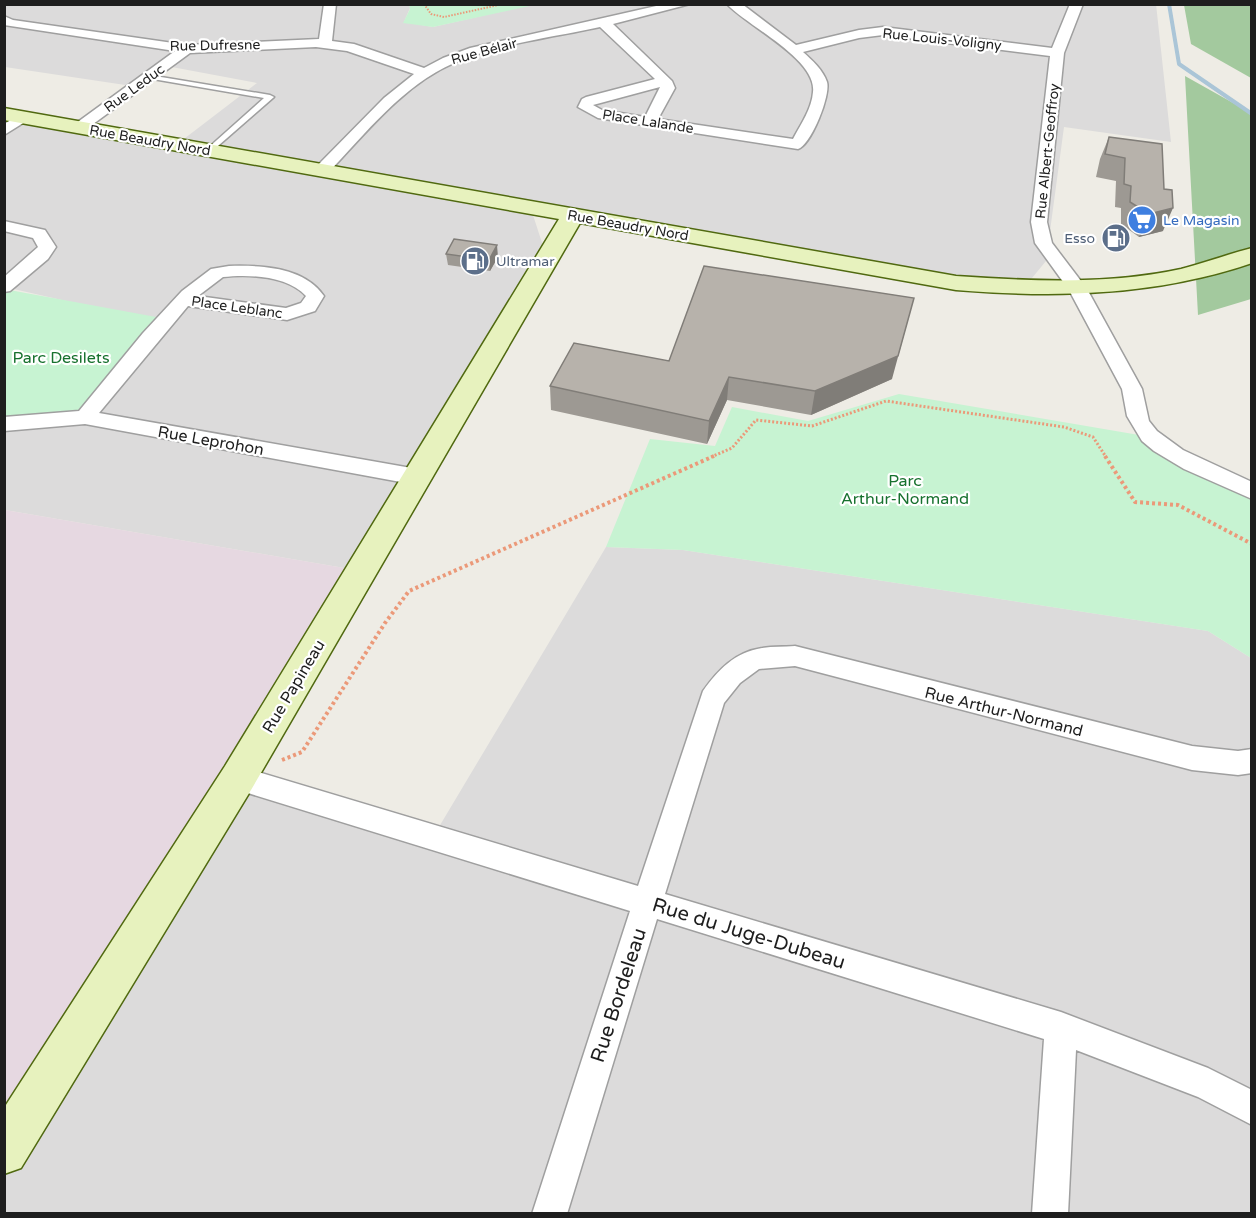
<svg xmlns="http://www.w3.org/2000/svg" width="1256" height="1218" viewBox="0 0 1256 1218" font-family="'Varela Round',sans-serif">
	<style>
		.residential { fill: #dcdbdb }
		.industrial { fill: #e6d8e1 }
		.forest { fill: #a3c99e }
		.park { fill: #c7f3d2 }
		.lines { fill: none; stroke-linecap: round; stroke-linejoin: round }
		.stream { stroke: #aac5d7; stroke-width: 4 }
		.lane-casing { stroke: #9f9f9f; stroke-width: 3 }
		.street-casing { stroke: #9f9f9f; stroke-width: 3 }
		.secondary-casing { stroke: #506910; stroke-width: 3 }
		.path-far2 { stroke: #eb9979; stroke-width: 2; stroke-dasharray: 1.5 1.5; stroke-linecap: butt }
		.path-far1 { stroke: #eb9979; stroke-width: 3; stroke-dasharray: 2 2; stroke-linecap: butt }
		.path { stroke: #eb9979; stroke-width: 4; stroke-dasharray: 3 3; stroke-linecap: butt }
		.lane { fill: #fff; fill-rule: evenodd }
		.street { fill: #fff; fill-rule: evenodd }
		.secondary { fill: #e7f2be; fill-rule: evenodd }
		.wall { fill: #9d9993 }
		.shaded-wall { fill: #807d78 }
		.building { fill: #b7b2ab; stroke: #807d78; stroke-width: 1.5 }
		.labels { text-anchor: middle; stroke-width: 4.5; stroke-linejoin: round; paint-order: stroke }
		.far-street-label { font-size: 14px; fill: #1e1e1e; stroke: #fff }
		.far-shop-label { font-size: 14px; fill: #366cbe; stroke: #fff; text-anchor: start }
		.far-service-label { font-size: 14px; fill: #4e5e75; stroke: #fff; text-anchor: end }
		.park-label { font-size: 16px; fill: #17712e; stroke: #fff }
		.street-label { font-size: 16px; fill: #1e1e1e; stroke: #fff }
		.near-street-label { font-size: 20px; fill: #1e1e1e; stroke: #fff }
	</style>
	<rect width="100%" height="100%" fill="#eeece5"/>
	<path class="residential" d="M 534,4 L 1156,4 L 1171,142 L 1064,127 L 1046,261 L 1032,278 L 987,282 L 532,212 L 544,249 L 350,569 L 5,510 L 5,423 L 166,324 L 5,287 L 4,123 L 16,115 L 176,145 L 257,83 L 161,65 L 132,86 L 5,67 L 5,5 L 409,5 L 410,8 L 404,22 L 433,27 Z
		M 606,547 L 683,550 L 1208,631 L 1251,658 L 1251,1213 L 5,1213 L 4,1117 L 215,781 L 427,847 Z"/>
	<path class="industrial" d="M 5,510 L 350,569 L 5,1117 Z"/>
	<path class="forest" d="M 1184,5 L 1251,5 L 1251,78 L 1191,44 Z
		M 1185,76 L 1251,113 L 1251,299 L 1198,315 Z"/>
	<path class="park" d="M 409,5 L 409,4 L 534,5 L 433,27 L 403,23 L 410,9 Z
		M 4,289 L 167,319 L 85,417 L 5,424 Z
		M 899,394 L 1139,435 L 1251,489 L 1251,658 L 1208,631 L 683,550 L 606,547 L 650,439 L 715,446 L 732,407 L 808,421 Z"/>
	<g class="lines">
		<path class="stream" d="M 1169,4 L 1179,64 L 1252,114"/>
		<g class="lane-casing">
			<path id="lane" d="M 149,75 L 270,95 L 274,97 L 211,152 L 207,150 L 208,148 L 264,98 L 147,78 L 147,76 Z"/>
		</g>
		<g class="street-casing">
			<path id="street" d="M 324,4 L 336,4 L 332,41 L 354,44 L 424,68 L 443,58 L 470,48 L 665,4 L 690,4 L 613,24 L 672,81 L 675,88 L 658,119 L 793,139 C 801,124 812,108 813,92 C 817,59 747,26 727,4 L 742,4 L 796,45 L 859,30 L 883,27 L 1052,48 L 1070,4 L 1083,4 L 1064,53 L 1047,222 L 1052,243 L 1087,289 L 1142,389 L 1149,421 L 1157,431 L 1183,450 L 1252,482 L 1252,499 L 1184,469 L 1154,451 L 1142,441 L 1127,416 L 1122,389 L 1069,290 L 1035,243 L 1031,222 L 1050,56 L 883,35 L 859,38 L 803,52 C 812,60 823,70 827,82 C 831,95 811,145 798,149 L 598,118 L 578,107 L 582,99 L 586,97 L 655,79 L 600,27 C 555,37 496,44 454,63 C 403,85 365,134 328,173 L 316,173 L 314,170 L 316,167 L 384,98 L 414,74 L 347,51 L 316,47 L 190,53 L 85,130 L 80,132 L 72,127 L 75,124 L 175,51 L 4,25 L 4,16 L 13,20 L 187,45 L 319,39 ZM 660,87 L 645,117 L 602,110 L 593,105 Z
				M 23,113 L 28,114 L 30,117 L 28,120 L 4,135 L 4,124 Z
				M 4,221 L 45,230 L 56,247 L 48,259 L 10,291 L 4,292 L 4,277 L 38,247 L 33,238 L 4,231 Z
				M 229,266 C 262,265 304,267 324,296 L 315,311 L 287,320 L 188,306 L 99,413 L 417,469 L 425,472 L 428,477 L 425,482 L 417,485 L 85,424 L 4,431 L 4,417 L 79,411 L 143,333 L 182,291 L 211,269 ZM 223,277 C 249,274 288,276 306,296 L 301,303 L 286,308 L 198,296 Z
				M 795,646 L 1192,746 L 1238,751 L 1252,749 L 1252,773 L 1238,775 L 1192,770 L 795,666 L 759,669 L 740,683 L 724,703 L 665,894 L 1061,1012 L 1208,1068 L 1252,1090 L 1252,1125 L 1198,1097 L 1076,1050 L 1068,1214 L 1032,1214 L 1044,1039 L 657,919 L 567,1214 L 532,1214 L 630,911 L 238,790 L 228,787 L 224,778 L 228,769 L 238,766 L 638,886 L 703,691 C 718,670 735,652 762,648 C 773,646 784,647 795,646 Z"/>
		</g>
		<g class="secondary-casing">
			<path id="secondary" d="M 4,108 L 956,276 C 1031,281 1107,285 1181,269 C 1205,263 1228,254 1252,248 L 1252,263 C 1155,296 1057,298 956,290 L 580,223 L 251,790 L 21,1168 L 4,1174 L 4,1108 L 225,766 L 559,219 L 4,120 Z"/>
		</g>
		<path class="path-far2" d="M 424,4 L 431,14 L 444,17 L 503,4"/>
		<path class="path-far1" d="M 711,457 L 732,448 L 756,420 L 812,426 L 886,401 L 1064,427 L 1093,437 L 1106,457"/>
		<path class="path" d="M 1105,456 L 1135,502 L 1178,505 L 1252,544
			M 282,760 L 302,752 L 385,623 L 409,591 L 714,456"/>
		<use href="#lane" class="lane"/>
		<use href="#street" class="street"/>
		<use href="#secondary" class="secondary"/>
	</g>
	<path class="wall" d="M 1109,137 L 1162,144 L 1163,231 L 1139,237 L 1121,224 L 1121,208 L 1115,207 L 1116,181 L 1096,177 L 1100,159 Z
		M 446,254 L 498,257 L 490,271 L 448,265 Z
		M 669,361 L 892,379 L 811,415 L 727,400 L 707,444 L 551,410 L 550,386 Z"/>
	<path class="shaded-wall" d="M 1173,208 L 1163,231 L 1139,237 L 1149,214 Z
		M 497,245 L 498,257 L 490,271 L 489,260 Z
		M 914,298 L 892,379 L 811,415 L 815,391 Z
		M 729,377 L 727,400 L 707,444 L 709,421 Z"/>
	<path class="building" d="M 1109,137 L 1162,144 L 1164,189 L 1172,190 L 1173,208 L 1149,214 L 1130,202 L 1131,186 L 1124,184 L 1125,158 L 1105,154 Z
		M 454,239 L 497,245 L 489,260 L 446,254 Z
		M 704,266 L 914,298 L 898,356 L 815,391 L 729,377 L 709,421 L 550,386 L 574,343 L 669,361 Z"/>
	<defs>
		<g id="supermarket-disc" transform="scale(1.5)"><circle r="9.5" fill="#3f7fe0" stroke="#fff"/><path d="M-6-5.5h2.5l.6 2H6L4.5 2H-2.5L-4.4-4H-6ZM-1.5 3.2a1.3 1.3 0 1 0 .1 0ZM3 3.2a1.3 1.3 0 1 0 .1 0Z" fill="#fff"/></g>
		<g id="fuel-disc" transform="scale(1.5)"><circle r="9.5" fill="#5c6f8a" stroke="#fff"/><path d="M-5.5-6h7V0h2V4h1.3V-2.5L3-4.5l.8-.8L6-3V5H2.5V1h-1V6h-7ZM-4.2-4.7v3.2H.2V-4.7Z" fill="#fff"/></g>
	</defs>
	<g fill-rule="evenodd">
		<use href="#supermarket-disc" x="1142" y="220"/>
		<use href="#fuel-disc" x="1116" y="238"/>
		<use href="#fuel-disc" x="475" y="261"/>
	</g>
	<g class="labels">
		<g class="far-street-label">
			<text transform="translate(942 39) rotate(6)" y="5">Rue Louis-Voligny</text>
			<text transform="translate(215 45) rotate(-1)" y="5">Rue Dufresne</text>
			<text transform="translate(484 51) rotate(-15)" y="5">Rue Bélair</text>
			<text transform="translate(134 88) rotate(-36)" y="5">Rue Leduc</text>
			<text transform="translate(648 121) rotate(9)" y="5">Place Lalande</text>
			<text transform="translate(150 140) rotate(10)" y="5">Rue Beaudry Nord</text>
			<text transform="translate(1047 151) rotate(-84)" y="5">Rue Albert-Geoffroy</text>
			<text transform="translate(628 225) rotate(10)" y="5">Rue Beaudry Nord</text>
			<text transform="translate(237 307) rotate(8)" y="5">Place Leblanc</text>
		</g>
		<g class="far-shop-label">
			<text x="1163" y="225">Le Magasin</text>
		</g>
		<g class="far-service-label">
			<text x="1095" y="243">Esso</text>
			<text x="496" y="266" text-anchor="start">Ultramar</text>
		</g>
		<g class="park-label">
			<text x="61" y="363">Parc Desilets</text>
			<text x="905" y="486">Parc<tspan x="905" dy="18">Arthur-Normand</tspan></text>
		</g>
		<g class="street-label">
			<text transform="translate(211 440) rotate(10)" y="6">Rue Leprohon</text>
			<text transform="translate(293 686) rotate(-59)" y="6">Rue Papineau</text>
			<text transform="translate(1004 711) rotate(14)" y="6">Rue Arthur-Normand</text>
		</g>
		<g class="near-street-label">
			<text transform="translate(749 933) rotate(17)" y="7">Rue du Juge-Dubeau</text>
			<text transform="translate(618 995) rotate(-72)" y="7">Rue Bordeleau</text>
		</g>
	</g>
	<rect width="1256" height="1218" fill="none" stroke="#1e1e1e" stroke-width="12"/>
</svg>
